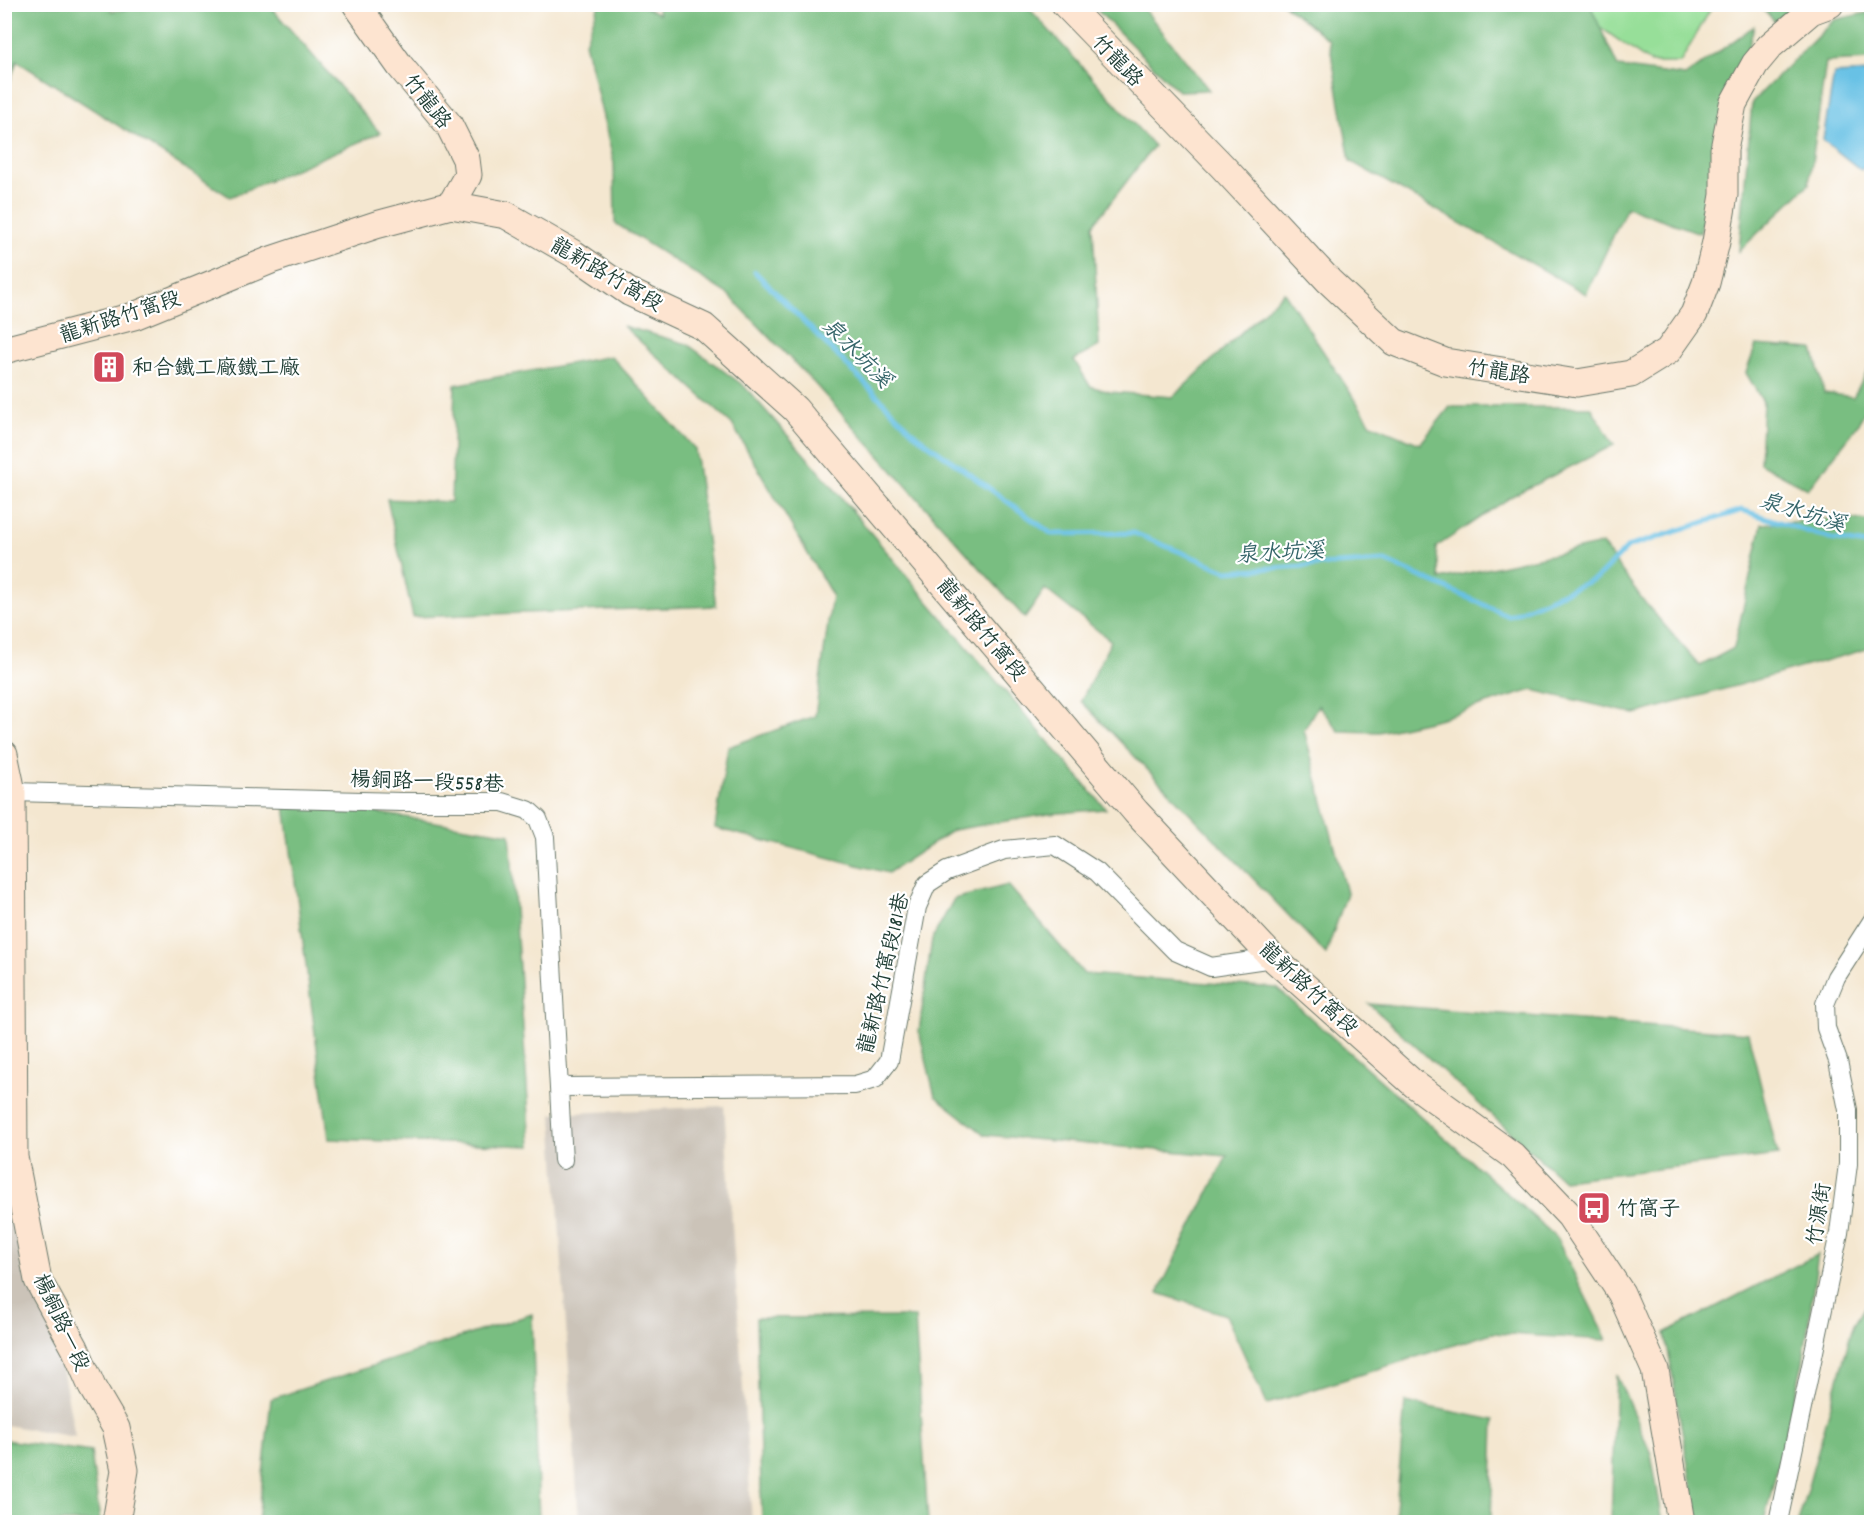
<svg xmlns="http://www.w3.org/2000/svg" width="1876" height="1527" viewBox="0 0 1876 1527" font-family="Dekko,'LXGW WenKai TC',sans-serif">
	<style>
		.industrial { fill: #cbc3b8 }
		.green { fill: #97df99; stroke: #5b8e66; stroke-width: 1.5 }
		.forest { fill: #79be81; stroke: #4c7e5a; stroke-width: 1.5 }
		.water { fill: #67c1e5; stroke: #437f8c; stroke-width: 1.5 }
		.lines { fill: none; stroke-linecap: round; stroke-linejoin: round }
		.stream { stroke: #67c1e5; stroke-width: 5 }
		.street-casing { stroke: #6a786b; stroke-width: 20 }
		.secondary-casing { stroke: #6a786b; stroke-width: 29 }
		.street { stroke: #fff; stroke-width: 18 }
		.secondary { stroke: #fde4d0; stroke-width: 27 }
		.labels { text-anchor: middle; stroke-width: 4.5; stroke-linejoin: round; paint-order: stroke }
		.street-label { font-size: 21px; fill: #1f3d34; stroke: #fff }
		.poi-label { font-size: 21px; fill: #1f3d34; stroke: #fff; text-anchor: start }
		.water-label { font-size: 22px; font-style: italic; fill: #356569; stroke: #fff }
	</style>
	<rect width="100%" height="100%" fill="#fff"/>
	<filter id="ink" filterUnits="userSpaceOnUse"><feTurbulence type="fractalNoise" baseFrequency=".0167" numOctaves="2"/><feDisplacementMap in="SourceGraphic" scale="12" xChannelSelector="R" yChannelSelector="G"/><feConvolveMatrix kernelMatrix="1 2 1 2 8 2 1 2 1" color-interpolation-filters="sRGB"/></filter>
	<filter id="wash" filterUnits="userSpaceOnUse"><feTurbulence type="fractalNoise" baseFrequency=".008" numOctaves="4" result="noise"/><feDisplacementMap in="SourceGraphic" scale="24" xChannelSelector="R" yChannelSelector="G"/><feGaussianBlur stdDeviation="1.35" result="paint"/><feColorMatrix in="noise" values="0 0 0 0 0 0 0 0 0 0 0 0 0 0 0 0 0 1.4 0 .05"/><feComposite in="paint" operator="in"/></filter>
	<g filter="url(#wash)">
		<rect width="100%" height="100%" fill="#f4e7d0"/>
		<path class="industrial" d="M 5,1061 L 75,1437 L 5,1425 Z
			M 724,1106 L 752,1522 L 579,1522 L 552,1114 Z"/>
		<path class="green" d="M 1573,4 L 1713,5 L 1680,63 L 1651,63 L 1573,8 Z"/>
		<path class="forest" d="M 184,4 L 269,5 L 380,133 L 230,197 L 17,61 L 5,96 L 5,5 L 111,5 L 111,11 Z
			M 599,5 L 641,5 L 659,14 L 657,5 L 1026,5 L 1154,146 L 1093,225 L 1099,346 L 1074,360 L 1090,386 L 1110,392 L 1173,397 L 1284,292 L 1371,424 L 1420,444 L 1450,407 L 1591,407 L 1614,445 L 1514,495 L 1436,547 L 1440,579 L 1602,544 L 1646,604 L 1700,666 L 1734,648 L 1762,524 L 1848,518 L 1871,522 L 1871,648 L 1635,714 L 1532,690 L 1438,719 L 1379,732 L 1339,731 L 1318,705 L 1304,730 L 1347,893 L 1326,954 L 1081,701 L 1111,641 L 1045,589 L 1025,618 L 814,383 L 729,295 L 615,223 L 614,163 L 585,42 Z
			M 1092,5 L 1141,5 L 1209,90 L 1178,91 Z
			M 1284,5 L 1590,5 L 1618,67 L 1685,76 L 1754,26 L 1700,233 L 1627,207 L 1586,294 L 1350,161 L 1329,40 Z
			M 1760,5 L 1804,5 L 1775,22 Z
			M 1871,12 L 1871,60 L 1826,62 L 1809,184 L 1739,251 L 1752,102 L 1834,20 Z
			M 623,326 L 687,344 L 744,386 L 820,472 L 932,606 L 1106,809 L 1049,814 L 953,830 L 888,873 L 715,828 L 728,747 L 815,716 L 832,595 L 732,424 Z
			M 1756,345 L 1813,349 L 1824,393 L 1853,397 L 1871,365 L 1871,402 L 1852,433 L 1808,489 L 1760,463 L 1763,402 L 1746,373 Z
			M 611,356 L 695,449 L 716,606 L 413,617 L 387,499 L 451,502 L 455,385 Z
			M 284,798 L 510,834 L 531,1146 L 329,1139 Z
			M 1008,885 L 1084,974 L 1277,988 L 1556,1237 L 1607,1340 L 1492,1333 L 1267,1404 L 1226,1315 L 1158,1293 L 1227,1156 L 985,1135 L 935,1096 L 919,1031 L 932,939 L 954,899 Z
			M 1369,1004 L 1748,1033 L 1778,1155 L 1563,1180 Z
			M 1818,1254 L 1803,1362 L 1764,1522 L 1698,1522 L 1665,1333 Z
			M 1871,1297 L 1871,1505 L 1865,1522 L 1798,1522 L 1853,1326 Z
			M 532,1314 L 539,1522 L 258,1522 L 271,1399 Z
			M 915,1317 L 928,1522 L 762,1522 L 756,1318 Z
			M 1616,1374 L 1651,1454 L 1663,1522 L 1611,1522 Z
			M 1405,1402 L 1494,1420 L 1491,1522 L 1395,1522 Z
			M 5,1440 L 91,1452 L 100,1522 L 5,1522 Z"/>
		<path class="water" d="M 1871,72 L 1871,159 L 1861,170 L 1823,140 L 1834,74 Z"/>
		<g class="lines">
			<path class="stream" d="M 755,272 L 916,435 L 1052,534 L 1134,533 L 1227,571 L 1385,561 L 1509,616 L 1597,578 L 1628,547 L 1742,510 L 1831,539 L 1872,546"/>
		</g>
	</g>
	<g filter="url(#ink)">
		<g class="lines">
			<g class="street-casing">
				<path id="street" d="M 4,796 L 12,792 L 401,802 L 502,802 L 528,810 L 538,819 L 545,837 L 563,1160
					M 559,1087 L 855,1085 L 875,1079 L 889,1061 L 917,907 L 927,884 L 947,871 L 1004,850 L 1055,845 L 1097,872 L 1175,951 L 1211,967 L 1273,958
					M 1778,1522 L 1839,1233 L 1848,1164 L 1848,1110 L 1838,1061 L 1826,1028 L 1825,1004 L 1836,977 L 1872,921"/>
			</g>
			<g class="secondary-casing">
				<path id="secondary" d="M 356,4 L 400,66 L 449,125 L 466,159 L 468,175 L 451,205
					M 1065,4 L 1222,166 L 1329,281 L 1394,342 L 1445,362 L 1577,383 L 1631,374 L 1668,351 L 1694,314 L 1706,283 L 1716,242 L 1724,195 L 1724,149 L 1733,104 L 1755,64 L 1770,46 L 1811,11 L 1830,4
					M 4,350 L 134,316 L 271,260 L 376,225 L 451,205 L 506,215 L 574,254 L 629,292 L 704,327 L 795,409 L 1136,812 L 1273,958 L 1414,1084 L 1513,1156 L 1570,1216 L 1621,1293 L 1655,1370 L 1681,1522
					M 4,754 L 12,792 L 14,1157 L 38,1280 L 75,1348 L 92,1387 L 116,1428 L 125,1470 L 116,1522"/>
			</g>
			<use href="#street" class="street"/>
			<use href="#secondary" class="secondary"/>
		</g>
	</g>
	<defs>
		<g id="building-square" transform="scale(1.725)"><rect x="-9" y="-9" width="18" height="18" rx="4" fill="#d1495b" stroke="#fff"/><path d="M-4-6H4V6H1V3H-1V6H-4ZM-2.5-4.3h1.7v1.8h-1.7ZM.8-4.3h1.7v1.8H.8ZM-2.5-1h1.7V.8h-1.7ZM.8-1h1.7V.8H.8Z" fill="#fff"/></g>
		<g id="bus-square" transform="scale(1.725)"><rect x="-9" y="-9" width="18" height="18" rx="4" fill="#d1495b" stroke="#fff"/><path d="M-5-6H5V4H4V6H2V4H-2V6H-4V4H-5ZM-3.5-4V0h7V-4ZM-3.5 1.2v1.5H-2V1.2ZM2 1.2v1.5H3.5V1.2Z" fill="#fff"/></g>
	</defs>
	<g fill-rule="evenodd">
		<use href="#building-square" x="109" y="367"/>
		<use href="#bus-square" x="1594" y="1208"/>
	</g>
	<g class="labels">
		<g class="street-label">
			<text transform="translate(1118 60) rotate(46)" y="7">竹龍路</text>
			<text transform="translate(428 101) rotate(52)" y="7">竹龍路</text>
			<text transform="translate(607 274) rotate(30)" y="7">龍新路竹窩段</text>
			<text transform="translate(120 316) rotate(-18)" y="7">龍新路竹窩段</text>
			<text transform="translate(1499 371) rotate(9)" y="7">竹龍路</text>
			<text transform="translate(982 629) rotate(50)" y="7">龍新路竹窩段</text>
			<text transform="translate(427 781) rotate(2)" y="7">楊銅路一段558巷</text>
			<text transform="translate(883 973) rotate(-77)" y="7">龍新路竹窩段181巷</text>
			<text transform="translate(1309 988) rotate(43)" y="7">龍新路竹窩段</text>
			<text transform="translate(1818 1214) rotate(-81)" y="7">竹源街</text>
			<text transform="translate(62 1322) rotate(65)" y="7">楊銅路一段</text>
		</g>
		<g class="poi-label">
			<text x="132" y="374">和合鐵工廠鐵工廠</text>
			<text x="1617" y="1215">竹窩子</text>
		</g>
		<g class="water-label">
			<text transform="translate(858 352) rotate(45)" y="8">泉水坑溪</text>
			<text transform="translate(1803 511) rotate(17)" y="8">泉水坑溪</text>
			<text transform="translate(1280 551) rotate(-3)" y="8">泉水坑溪</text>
		</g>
	</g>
	<rect width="1876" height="1527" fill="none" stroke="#fff" stroke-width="24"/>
</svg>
